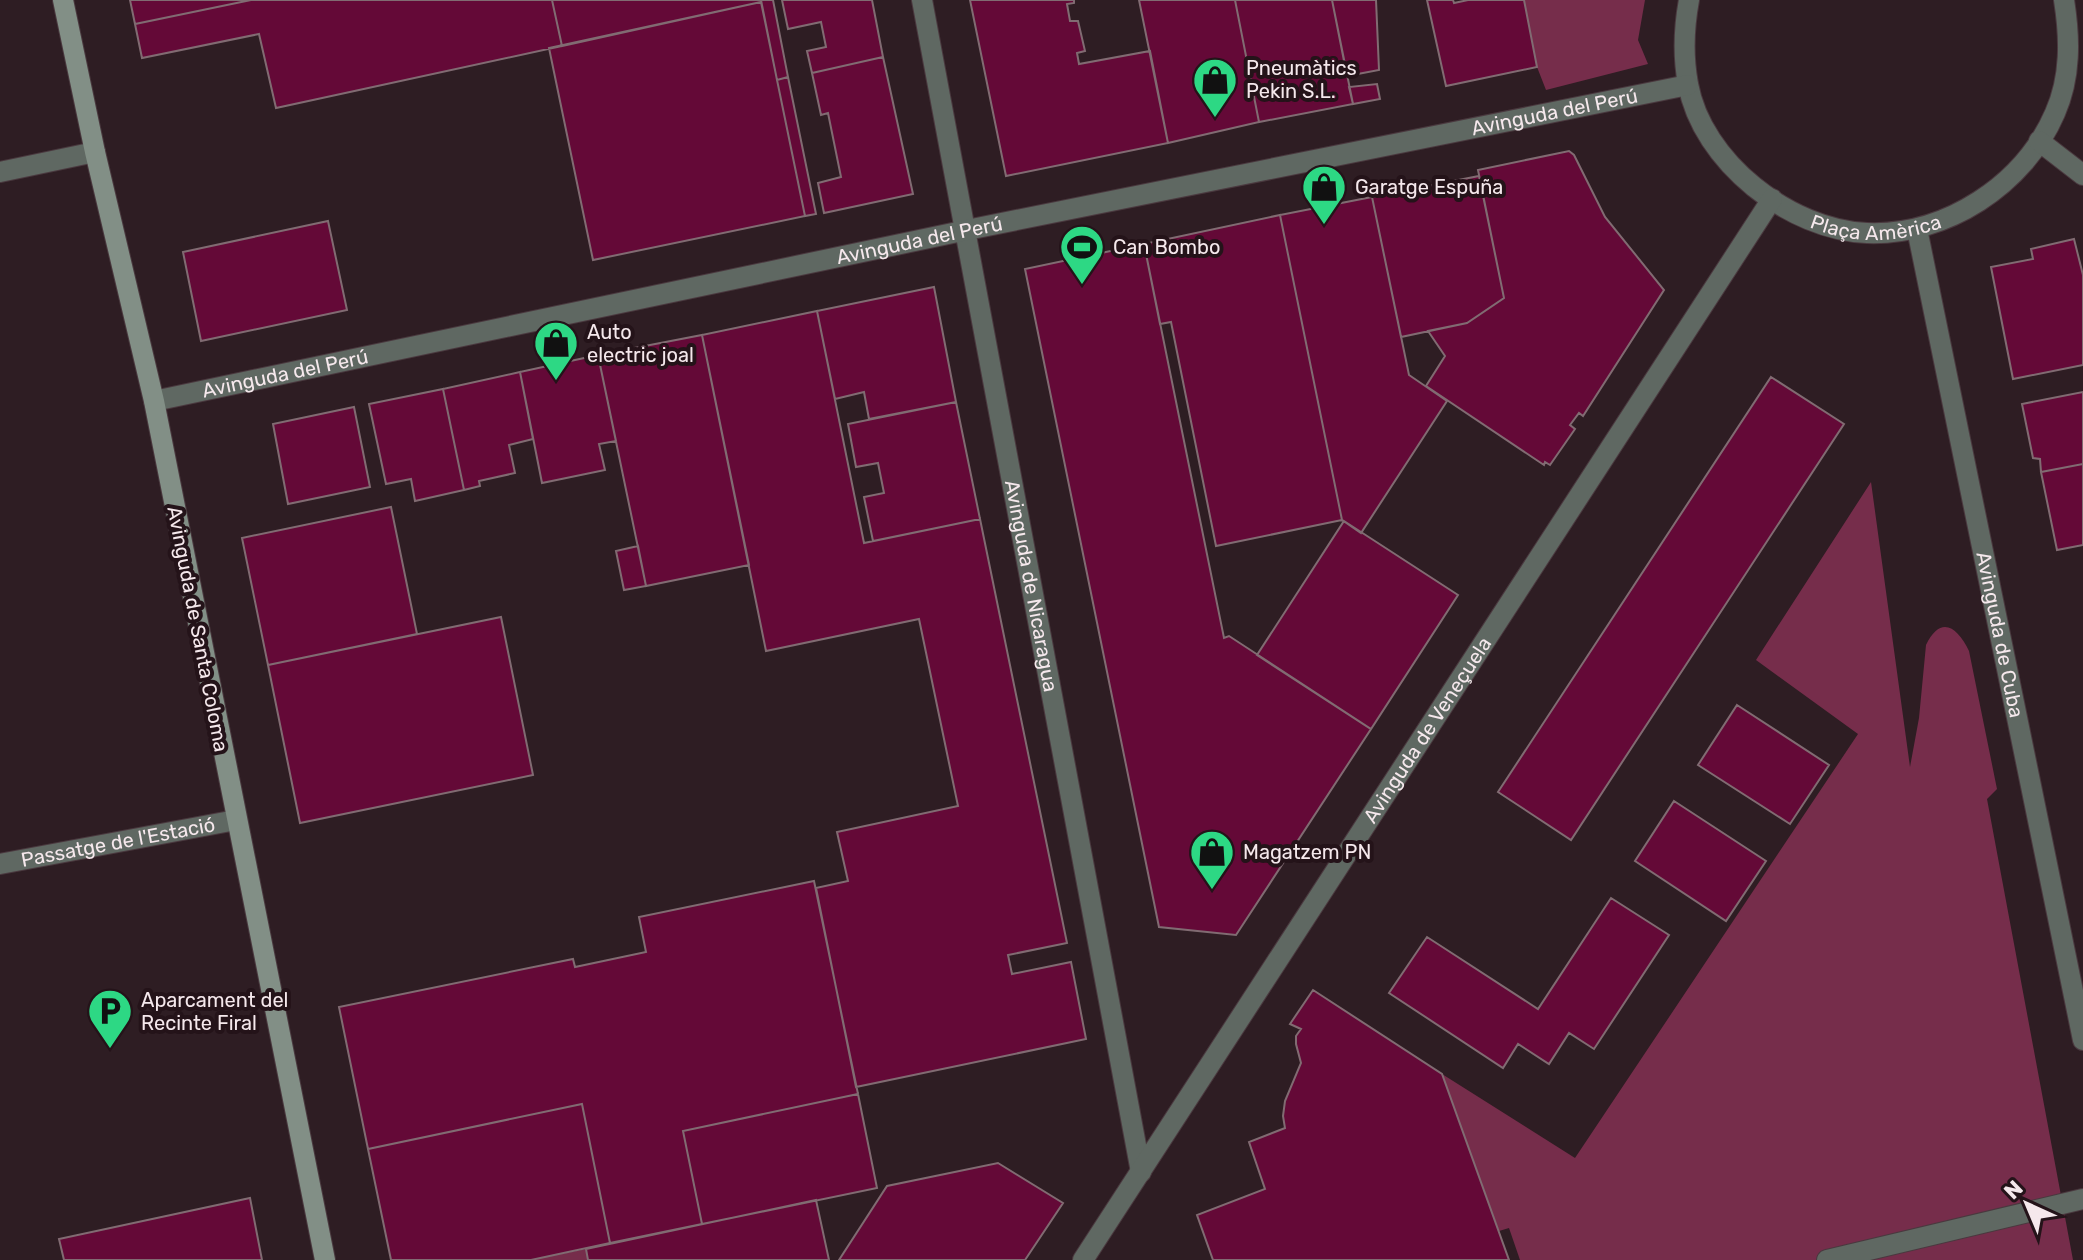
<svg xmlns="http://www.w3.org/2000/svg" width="2083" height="1260" viewBox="0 0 2083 1260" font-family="Rubik,sans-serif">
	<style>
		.green { fill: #762d4b }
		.building { fill: #640937; stroke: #816b72; stroke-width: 2 }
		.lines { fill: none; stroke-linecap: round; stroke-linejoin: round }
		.service-casing { stroke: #4a393f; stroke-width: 22 }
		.minor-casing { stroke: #4a393f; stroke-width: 22 }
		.secondary-casing { stroke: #4a393f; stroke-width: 22 }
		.service { stroke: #5f6862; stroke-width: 20 }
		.minor { stroke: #5f6862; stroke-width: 20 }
		.secondary { stroke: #828f86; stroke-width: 20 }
		.labels { text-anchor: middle; stroke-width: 8; stroke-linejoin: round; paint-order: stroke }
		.poi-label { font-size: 20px; fill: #f5e8ec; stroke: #241319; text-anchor: start }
		.street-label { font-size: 20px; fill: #f5e8ec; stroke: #241319 }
	</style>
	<rect width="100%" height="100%" fill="#2e1d23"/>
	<path class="green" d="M 1524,0 L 1645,0 L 1638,40 L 1648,64 L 1546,90 L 1537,67 Z
		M 1871,482 L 1910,767 L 1919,718 L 1926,645 C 1941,614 1958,628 1969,651 L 1997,789 L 1987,799 L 2073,1260 L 1520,1260 L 1509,1228 L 1499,1231 L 1442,1074 L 1575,1158 L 1858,734 L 1756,660 Z
		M 586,1249 L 588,1260 L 531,1260 Z"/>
	<path class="building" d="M 130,0 L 251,0 L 135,24 Z
		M 251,0 L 552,0 L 562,46 L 276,108 L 259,34 L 142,58 L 135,24 Z
		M 552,0 L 761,0 L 761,2 L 562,46 Z
		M 761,0 L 773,0 L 788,77 L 777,80 Z
		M 782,0 L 872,0 L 883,57 L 812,73 L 807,51 L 826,47 L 821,22 L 788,29 Z
		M 970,0 L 1074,0 L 1074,3 L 1067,4 L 1070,21 L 1078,21 L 1085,51 L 1077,53 L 1079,64 L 1150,51 L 1168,143 L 1006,176 Z
		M 1139,0 L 1235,0 L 1259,122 L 1168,143 Z
		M 1235,0 L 1332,0 L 1353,104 L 1259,122 Z
		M 1332,0 L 1376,0 L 1379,70 L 1347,76 Z
		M 1427,0 L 1453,0 L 1454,3 L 1468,0 L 1524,0 L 1537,67 L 1446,86 Z
		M 761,2 L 805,216 L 593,260 L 549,48 Z
		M 883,57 L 913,194 L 824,213 L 818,183 L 841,177 L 828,113 L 821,115 L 812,73 Z
		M 788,77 L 816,214 L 805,216 L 777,80 Z
		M 1377,84 L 1380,99 L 1353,104 L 1349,87 Z
		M 1569,151 L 1574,155 L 1605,217 L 1664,290 L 1583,416 L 1579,413 L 1570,425 L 1575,429 L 1550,465 L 1545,462 L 1544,465 L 1426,386 L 1445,356 L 1428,331 L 1467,323 L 1504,298 L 1478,170 Z
		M 1479,176 L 1504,298 L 1467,323 L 1401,337 L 1372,197 Z
		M 1372,197 L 1409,375 L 1447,401 L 1361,533 L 1342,520 L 1280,215 Z
		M 1280,215 L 1342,520 L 1216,546 L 1171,322 L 1160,324 L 1144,244 Z
		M 328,221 L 347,310 L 201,341 L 183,252 Z
		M 2074,239 L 2083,275 L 2083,365 L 2013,379 L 1991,267 L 2033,259 L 2031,249 Z
		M 1144,244 L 1224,638 L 1229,636 L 1371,729 L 1236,935 L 1159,927 L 1025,269 Z
		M 934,287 L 956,402 L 869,419 L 864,392 L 835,399 L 817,311 Z
		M 817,311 L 864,543 L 980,519 L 1067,943 L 1008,955 L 1012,974 L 1071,962 L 1086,1039 L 856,1087 L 816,888 L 848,881 L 837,832 L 958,806 L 919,619 L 766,651 L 702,335 Z
		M 702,335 L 749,565 L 646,586 L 598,355 Z
		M 598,355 L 616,441 L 599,444 L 605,470 L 542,483 L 520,372 Z
		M 520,372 L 533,439 L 509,445 L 515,473 L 479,481 L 480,486 L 464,490 L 443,389 Z
		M 1771,377 L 1844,424 L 1571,840 L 1498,792 Z
		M 443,389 L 464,490 L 415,501 L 411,479 L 386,484 L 369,404 Z
		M 2083,392 L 2083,464 L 2041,472 L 2040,459 L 2033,458 L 2022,404 Z
		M 956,402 L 980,519 L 873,541 L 864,497 L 884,493 L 878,463 L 856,467 L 848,424 Z
		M 354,407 L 370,487 L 288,504 L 273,424 Z
		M 2083,464 L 2083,545 L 2057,550 L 2041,472 Z
		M 391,507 L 417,634 L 268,665 L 242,538 Z
		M 1344,521 L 1458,595 L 1371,729 L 1257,655 Z
		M 638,546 L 646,586 L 624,590 L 616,551 Z
		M 501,617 L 533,775 L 300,823 L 268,665 Z
		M 1737,705 L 1829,765 L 1790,824 L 1698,765 Z
		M 1674,801 L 1766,861 L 1726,921 L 1635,861 Z
		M 814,881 L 858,1094 L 683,1131 L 702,1224 L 610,1243 L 582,1104 L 368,1149 L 339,1007 L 573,959 L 575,967 L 646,952 L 639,917 Z
		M 1611,898 L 1669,935 L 1594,1049 L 1569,1033 L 1549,1064 L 1518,1044 L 1503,1068 L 1389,993 L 1427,937 L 1538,1009 Z
		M 1313,990 L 1442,1074 L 1509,1260 L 1213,1260 L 1197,1215 L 1265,1189 L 1249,1142 L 1285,1128 L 1283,1116 L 1285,1101 L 1301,1063 L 1296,1044 L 1296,1036 L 1301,1029 L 1290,1024 Z
		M 858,1094 L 877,1188 L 702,1224 L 683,1131 Z
		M 582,1104 L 610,1243 L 531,1260 L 391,1260 L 368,1149 Z
		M 998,1163 L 1063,1203 L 1025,1260 L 839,1260 L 887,1186 Z
		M 250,1198 L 262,1260 L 64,1260 L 59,1239 Z
		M 816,1200 L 829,1260 L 588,1260 L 586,1249 Z"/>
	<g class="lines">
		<g class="service-casing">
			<path id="service" d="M 1827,1260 L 2083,1199"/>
		</g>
		<g class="minor-casing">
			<g id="minor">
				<path id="s1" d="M 922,0 L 1141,1172"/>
				<path id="s2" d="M 1689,0 C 1684,27 1683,57 1688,84 C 1702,162 1790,230 1867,233 C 1946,236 2024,185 2055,113 C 2071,77 2070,38 2064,0"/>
				<path d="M 2039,141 L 2083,175"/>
				<path d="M 0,172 L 95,152"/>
				<path id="s3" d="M 1917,229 L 2083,1040"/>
				<path id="s4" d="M 154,401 L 967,230 L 1688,85"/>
				<path id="s5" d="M 0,864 L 236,820"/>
				<path id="s6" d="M 1083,1260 L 1772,199"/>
			</g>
		</g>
		<g class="secondary-casing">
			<path id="secondary" d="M 63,0 L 95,152 L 154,401 L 325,1260"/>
		</g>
		<use href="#service" class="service"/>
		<use href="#minor" class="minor"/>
		<use href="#secondary" class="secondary"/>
	</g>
	<defs>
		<g id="shop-pin" transform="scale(2.3)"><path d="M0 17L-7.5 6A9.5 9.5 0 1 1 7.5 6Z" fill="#2dd884" stroke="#241319"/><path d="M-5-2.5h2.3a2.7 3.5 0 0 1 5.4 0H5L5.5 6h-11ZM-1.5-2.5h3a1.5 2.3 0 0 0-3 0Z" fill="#111"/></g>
		<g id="stadium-pin" transform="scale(2.3)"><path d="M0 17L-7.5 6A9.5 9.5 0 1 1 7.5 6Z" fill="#2dd884" stroke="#241319"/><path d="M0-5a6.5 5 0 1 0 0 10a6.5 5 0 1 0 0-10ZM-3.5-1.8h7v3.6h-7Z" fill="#111"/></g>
		<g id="parking-pin" transform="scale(2.3)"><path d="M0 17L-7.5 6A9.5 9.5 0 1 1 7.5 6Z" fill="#2dd884" stroke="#241319"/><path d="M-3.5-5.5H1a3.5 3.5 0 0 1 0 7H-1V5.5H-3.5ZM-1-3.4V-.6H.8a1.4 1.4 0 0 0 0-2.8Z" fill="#111"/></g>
	</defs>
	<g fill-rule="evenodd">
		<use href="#shop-pin" x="1215" y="80"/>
		<use href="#shop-pin" x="1324" y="187"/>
		<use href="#stadium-pin" x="1082" y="247"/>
		<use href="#shop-pin" x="556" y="343"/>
		<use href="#shop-pin" x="1212" y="852"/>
		<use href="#parking-pin" x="110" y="1011"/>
	</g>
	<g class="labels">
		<g class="poi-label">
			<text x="1246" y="75">Pneumàtics<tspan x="1246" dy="23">Pekin S.L.</tspan></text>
			<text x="1355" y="194">Garatge Espuña</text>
			<text x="1113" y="254">Can Bombo</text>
			<text x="587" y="339">Auto<tspan x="587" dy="23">electric joal</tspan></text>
			<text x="1243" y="859">Magatzem PN</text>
			<text x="141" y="1007">Aparcament del<tspan x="141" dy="23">Recinte Firal</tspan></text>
		</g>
		<g class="street-label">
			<text dy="7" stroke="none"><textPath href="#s4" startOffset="1430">Avinguda del Perú</textPath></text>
			<text dy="7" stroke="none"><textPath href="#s2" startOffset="342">Plaça Amèrica</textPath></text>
			<text dy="7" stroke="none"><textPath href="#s4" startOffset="782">Avinguda del Perú</textPath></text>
			<text dy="7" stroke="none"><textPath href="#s4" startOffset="134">Avinguda del Perú</textPath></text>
			<text dy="7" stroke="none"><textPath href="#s1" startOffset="596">Avinguda de Nicaragua</textPath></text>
			<text transform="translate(198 629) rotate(79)" y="7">Avinguda de Santa Coloma</text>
			<text dy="7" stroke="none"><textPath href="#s3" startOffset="414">Avinguda de Cuba</textPath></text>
			<text dy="7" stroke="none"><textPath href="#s6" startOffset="632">Avinguda de Veneçuela</textPath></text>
			<text dy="7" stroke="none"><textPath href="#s5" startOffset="120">Passatge de l'Estació</textPath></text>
		</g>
	</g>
	<g transform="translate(2027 1204) rotate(316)" stroke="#241319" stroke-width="6" paint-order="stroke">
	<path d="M0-6L14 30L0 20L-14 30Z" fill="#f5e8ec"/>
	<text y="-12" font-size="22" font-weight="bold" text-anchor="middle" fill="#f5e8ec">N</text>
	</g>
</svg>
